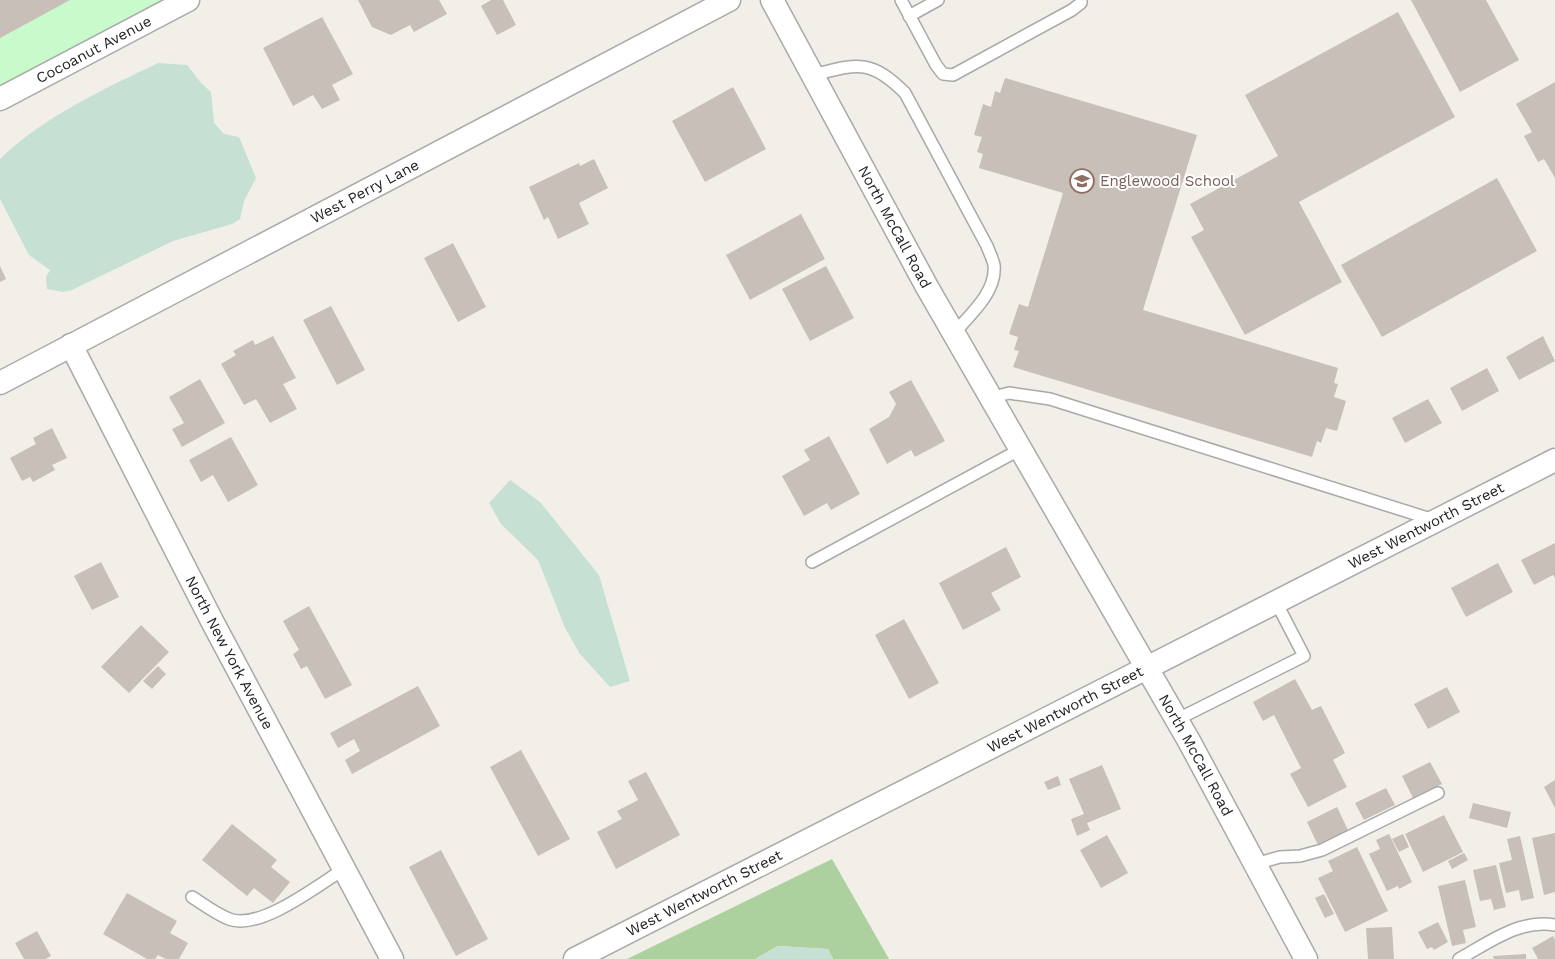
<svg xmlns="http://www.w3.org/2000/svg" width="1555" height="959" viewBox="0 0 1555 959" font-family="'Work Sans',sans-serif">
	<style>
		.forest { fill: #add19e }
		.wetland { fill: #c6e0d4 }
		.park { fill: #c8facc }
		.building { fill: #c7bfb8 }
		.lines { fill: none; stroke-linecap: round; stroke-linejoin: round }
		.lane-casing { stroke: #a9a9a9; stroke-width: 14 }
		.street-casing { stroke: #a9a9a9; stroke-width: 25 }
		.lane { stroke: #fff; stroke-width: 11 }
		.street { stroke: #fff; stroke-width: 22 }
		.labels { text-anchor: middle; stroke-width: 4; stroke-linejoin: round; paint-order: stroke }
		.street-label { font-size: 15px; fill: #222; stroke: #fff }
		.education-label { font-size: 15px; fill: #785e54; stroke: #fff; text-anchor: start }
	</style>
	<rect width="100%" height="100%" fill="#f2efe9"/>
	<path class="forest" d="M 832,859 L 889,959 L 833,959 L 828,949 L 778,946 L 755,959 L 627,959 Z"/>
	<path class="wetland" d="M 158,63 L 187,65 L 201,83 L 211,92 L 214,123 L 224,134 L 239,137 L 256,178 L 244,201 L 240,219 L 232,224 L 173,241 L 72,290 L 63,292 L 47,289 L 46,277 L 50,270 L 29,255 L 0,199 L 0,159 C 43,117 104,89 158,63 Z
		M 510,480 L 540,502 L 599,575 L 630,681 L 610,687 L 580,654 L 565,628 L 538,560 L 501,524 L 489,503 Z
		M 778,946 L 828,949 L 833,959 L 755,959 Z"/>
	<path class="park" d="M 0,0 L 164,0 L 0,86 Z"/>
	<path class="building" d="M 0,0 L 70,0 L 0,38 Z
		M 358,0 L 439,0 L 447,14 L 414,32 L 410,25 L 391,35 L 372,27 Z
		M 491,0 L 503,0 L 516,25 L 497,35 L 481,6 Z
		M 1411,0 L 1486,0 L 1519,60 L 1460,92 Z
		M 1398,12 L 1455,117 L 1299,202 L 1342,282 L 1245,335 L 1191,237 L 1204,230 L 1190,204 L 1278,156 L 1245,95 Z
		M 322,17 L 353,74 L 332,85 L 340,100 L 322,109 L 313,95 L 293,106 L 263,48 Z
		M 1005,78 L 1197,135 L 1143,310 L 1338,368 L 1334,383 L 1338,384 L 1334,397 L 1346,401 L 1337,431 L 1326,428 L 1321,443 L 1317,441 L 1312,457 L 1013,367 L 1019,351 L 1014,350 L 1018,337 L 1009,334 L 1019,304 L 1028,307 L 1063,193 L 979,168 L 983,154 L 977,152 L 982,137 L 974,135 L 983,104 L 991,107 L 995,91 L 1000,93 Z
		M 1555,82 L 1555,178 L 1544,159 L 1538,162 L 1524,136 L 1532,132 L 1516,104 Z
		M 733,87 L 766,149 L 705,182 L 672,121 Z
		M 594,159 L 608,188 L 579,203 L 589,224 L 558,239 L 548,217 L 544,220 L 529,187 L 579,163 L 580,166 Z
		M 1497,178 L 1537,251 L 1382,337 L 1341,265 Z
		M 801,214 L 825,259 L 750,300 L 726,255 Z
		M 453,243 L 486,307 L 458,322 L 424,258 Z
		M 0,266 L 6,279 L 0,282 Z
		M 826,266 L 854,318 L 810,341 L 782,289 Z
		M 331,306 L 365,370 L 337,385 L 303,320 Z
		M 273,336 L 296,378 L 283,384 L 297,409 L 270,423 L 256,399 L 244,405 L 221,364 L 236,355 L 233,351 L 253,340 L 255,345 Z
		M 1543,336 L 1555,361 L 1519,380 L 1506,357 Z
		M 1487,368 L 1499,391 L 1462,411 L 1450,388 Z
		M 200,379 L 225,423 L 182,447 L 172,429 L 184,423 L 169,397 Z
		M 911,380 L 945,441 L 915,457 L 911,450 L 887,464 L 869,429 L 889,417 L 896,404 L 889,392 Z
		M 1428,399 L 1442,423 L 1405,443 L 1392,418 Z
		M 52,428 L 67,458 L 52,465 L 55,470 L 33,482 L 30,477 L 22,481 L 10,458 L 36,444 L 33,438 Z
		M 829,436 L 860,494 L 831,510 L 827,503 L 804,516 L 782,476 L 810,460 L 804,450 Z
		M 231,437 L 258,485 L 228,502 L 213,475 L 201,482 L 189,460 Z
		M 1555,543 L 1555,578 L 1553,575 L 1534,585 L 1521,560 Z
		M 1006,547 L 1021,577 L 991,593 L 1001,610 L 963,630 L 939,583 Z
		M 101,562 L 119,597 L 92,610 L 74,576 Z
		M 1498,563 L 1513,592 L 1466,617 L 1451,588 Z
		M 309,606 L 352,685 L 325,699 L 307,666 L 301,669 L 293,654 L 299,650 L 283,621 Z
		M 904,619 L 939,683 L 909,699 L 875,635 Z
		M 141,625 L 169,652 L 129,693 L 101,667 Z
		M 158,666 L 166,674 L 152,689 L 143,681 Z
		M 1295,679 L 1312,710 L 1321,706 L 1345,753 L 1333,760 L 1347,787 L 1308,807 L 1290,774 L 1301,768 L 1274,715 L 1263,721 L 1253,702 Z
		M 418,686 L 440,726 L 352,774 L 345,760 L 360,751 L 354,739 L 338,748 L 330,733 Z
		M 1447,687 L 1460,712 L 1428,729 L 1414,704 Z
		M 521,750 L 570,839 L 538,856 L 490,767 Z
		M 1430,762 L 1442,784 L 1413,798 L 1402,776 Z
		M 1102,765 L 1121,809 L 1087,823 L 1090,830 L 1077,836 L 1071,819 L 1084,814 L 1069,779 Z
		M 646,772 L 680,835 L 616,869 L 597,832 L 622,819 L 617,811 L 638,800 L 628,781 Z
		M 1058,776 L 1061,785 L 1048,790 L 1044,782 Z
		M 1555,780 L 1555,808 L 1544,787 Z
		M 1386,788 L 1395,805 L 1364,820 L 1355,803 Z
		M 1473,803 L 1511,812 L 1507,828 L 1469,818 Z
		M 1337,807 L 1348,830 L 1318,845 L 1307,822 Z
		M 1444,815 L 1463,852 L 1423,872 L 1405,834 Z
		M 232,824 L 277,860 L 271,867 L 290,882 L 273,903 L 254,888 L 247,896 L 202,860 Z
		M 1555,833 L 1555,892 L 1544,895 L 1532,838 Z
		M 1389,834 L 1412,882 L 1399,889 L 1398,886 L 1387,891 L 1369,854 L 1380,849 L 1376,840 Z
		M 1403,834 L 1409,847 L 1399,852 L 1392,839 Z
		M 1107,835 L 1128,873 L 1101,888 L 1080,850 Z
		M 1520,836 L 1534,898 L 1521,901 L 1519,890 L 1506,893 L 1499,863 L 1512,860 L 1507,839 Z
		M 1357,847 L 1388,911 L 1345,932 L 1318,878 L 1333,871 L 1328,861 Z
		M 441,850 L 488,939 L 456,956 L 409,867 Z
		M 1464,853 L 1468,860 L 1452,869 L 1448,861 Z
		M 1496,865 L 1506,907 L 1494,910 L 1491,899 L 1480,901 L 1473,870 Z
		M 1465,880 L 1476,927 L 1463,930 L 1466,943 L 1452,946 L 1438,886 Z
		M 127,893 L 177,921 L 170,933 L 188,943 L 179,959 L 166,959 L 158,955 L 155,959 L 147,959 L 103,934 Z
		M 1324,894 L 1334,914 L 1325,918 L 1315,898 Z
		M 1438,922 L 1448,942 L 1434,950 L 1432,947 L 1427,949 L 1418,932 Z
		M 1392,927 L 1394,959 L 1368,959 L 1366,928 Z
		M 37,931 L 51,956 L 45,959 L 24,959 L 15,943 Z
		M 1553,936 L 1555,940 L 1555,959 L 1538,959 L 1532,948 Z
		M 1526,954 L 1526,959 L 1494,959 L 1493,956 Z"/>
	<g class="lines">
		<g class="lane-casing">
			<path id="lane" d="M 901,0 L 936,65 L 943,74 L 953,75 L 1072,10 L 1081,3 L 1081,0
				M 909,16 L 938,0
				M 813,75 C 857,64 870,58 905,93 L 987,246 C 989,252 993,259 994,265 C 997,292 970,315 953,334
				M 990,398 L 1009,393 L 1050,399 L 1434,520
				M 812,562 L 1019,450
				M 1176,720 L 1304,656 L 1276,602
				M 1255,864 L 1280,857 L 1300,856 L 1322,850 L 1438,793
				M 192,897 C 203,904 216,914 229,919 C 260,931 318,885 344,869
				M 1459,959 C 1490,942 1519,919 1555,925"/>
		</g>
		<g class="street-casing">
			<g id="street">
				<path id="s1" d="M 772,0 L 927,287 L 1189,741 L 1306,959"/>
				<path id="s2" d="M 0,99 L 188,0"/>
				<path id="s3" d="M 71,345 L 212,621 L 392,959"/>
				<path id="s4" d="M 0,383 L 729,0"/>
				<path id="s5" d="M 575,959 L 1555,460"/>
			</g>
		</g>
		<use href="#lane" class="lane"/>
		<use href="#street" class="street"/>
	</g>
	<defs>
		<g id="school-ring" transform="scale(1.25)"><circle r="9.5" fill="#fff" stroke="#8d6e63" stroke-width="1.5"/><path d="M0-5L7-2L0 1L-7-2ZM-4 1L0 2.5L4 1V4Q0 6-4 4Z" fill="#8d6e63"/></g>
	</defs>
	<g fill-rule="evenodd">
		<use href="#school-ring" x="1082" y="181"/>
	</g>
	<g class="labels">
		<g class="street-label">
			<text dy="5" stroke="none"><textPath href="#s2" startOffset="106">Cocoanut Avenue</textPath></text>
			<text dy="5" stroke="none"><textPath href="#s4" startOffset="412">West Perry Lane</textPath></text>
			<text dy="5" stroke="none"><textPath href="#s1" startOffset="258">North McCall Road</textPath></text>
			<text dy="5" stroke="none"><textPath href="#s5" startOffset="955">West Wentworth Street</textPath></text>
			<text dy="5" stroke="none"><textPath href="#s3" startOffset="346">North New York Avenue</textPath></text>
			<text dy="5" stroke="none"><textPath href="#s5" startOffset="550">West Wentworth Street</textPath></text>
			<text dy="5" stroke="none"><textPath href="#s1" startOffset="866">North McCall Road</textPath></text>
			<text dy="5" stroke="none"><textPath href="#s5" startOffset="145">West Wentworth Street</textPath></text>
		</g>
		<g class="education-label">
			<text x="1100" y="186">Englewood School</text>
		</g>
	</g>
</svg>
